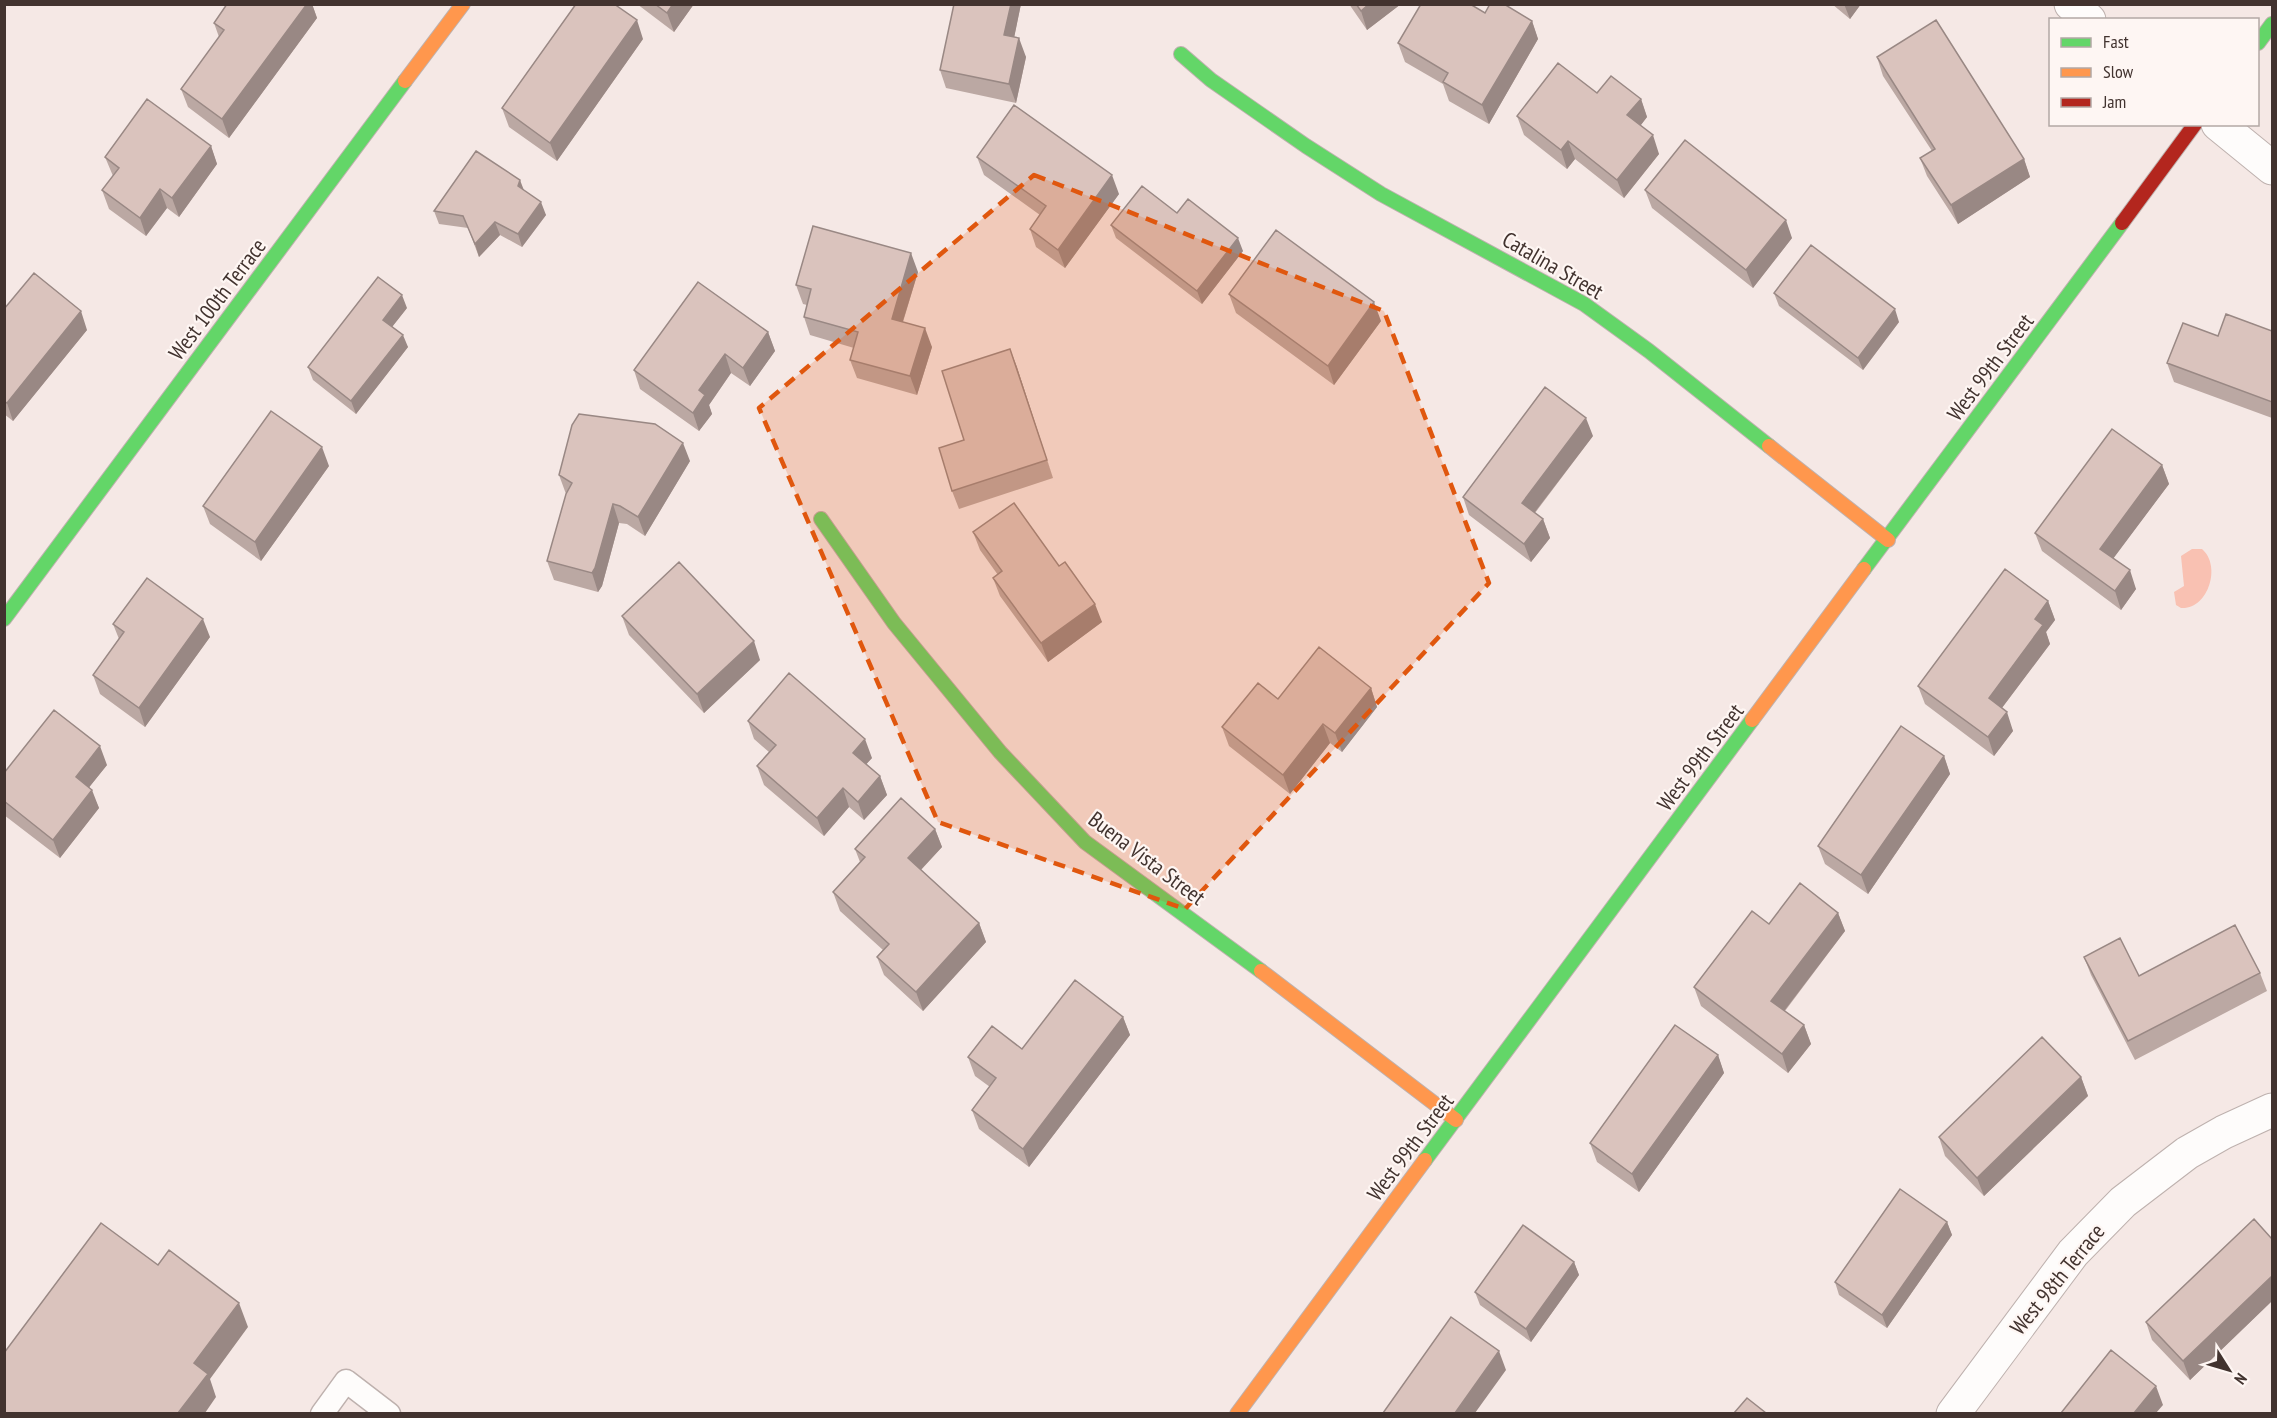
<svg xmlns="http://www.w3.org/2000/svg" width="2277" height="1418" viewBox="0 0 2277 1418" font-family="'PT Sans Narrow',sans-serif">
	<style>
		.water { fill: #f9c1b2 }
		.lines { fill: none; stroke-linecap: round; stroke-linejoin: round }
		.lane-casing { stroke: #beb1ae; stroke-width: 25 }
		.street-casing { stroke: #beb1ae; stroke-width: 35 }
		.fast-casing { stroke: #beb1ae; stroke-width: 16 }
		.slow-casing { stroke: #beb1ae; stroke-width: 16 }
		.jam-casing { stroke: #beb1ae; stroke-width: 16 }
		.lane { stroke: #fefcfb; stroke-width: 22 }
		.street { stroke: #fefcfb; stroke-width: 33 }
		.fast { stroke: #63d668; stroke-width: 14 }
		.slow { stroke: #ff974d; stroke-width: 14 }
		.jam { stroke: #b3261e; stroke-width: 14 }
		.wall { fill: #bba8a3 }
		.shaded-wall { fill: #998884 }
		.building { fill: #dac3bd; stroke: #998884; stroke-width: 1.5 }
		.marked { fill: #e0570e; fill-opacity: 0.2; stroke: #e0570e; stroke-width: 4.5; stroke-dasharray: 12 8; stroke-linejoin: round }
		.labels { text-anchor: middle; stroke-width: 4.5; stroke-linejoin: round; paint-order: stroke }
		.street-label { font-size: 22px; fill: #42332f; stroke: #fef6f3 }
	</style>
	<rect width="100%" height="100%" fill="#f5e8e5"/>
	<path class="water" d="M 2192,549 L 2202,549 C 2222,566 2208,610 2181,608 L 2176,605 L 2174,592 L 2184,586 L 2181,556 Z"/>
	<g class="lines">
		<g class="lane-casing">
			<path id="lane" d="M 322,1414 L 346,1381 L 389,1414"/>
		</g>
		<g class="street-casing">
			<path id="street" d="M 2071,4 L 2089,20
				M 2218,124 L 2272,168
				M 1953,1414 L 2073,1253 L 2123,1202 L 2187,1153 L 2224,1132 L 2272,1110"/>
		</g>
		<g class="fast-casing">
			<path id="fast" d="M 2258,43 L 2272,24
				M 1181,54 L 1211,80 L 1306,146 L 1381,194 L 1584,304 L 1649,351 L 1769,446
				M 821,519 L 894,623 L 1000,752 L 1085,842 L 1261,971
				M 1864,569 L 2122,223
				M 4,619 L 405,81
				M 1425,1160 L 1752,720"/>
		</g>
		<g class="slow-casing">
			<path id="slow" d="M 405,81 L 463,4
				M 1769,446 L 1888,540
				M 1752,720 L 1864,569
				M 1261,971 L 1456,1120
				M 1237,1414 L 1425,1160"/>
		</g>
		<g class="jam-casing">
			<path id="jam" d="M 2122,223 L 2195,124"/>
		</g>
		<use href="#lane" class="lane"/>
		<use href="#street" class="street"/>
		<use href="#fast" class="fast"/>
		<use href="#slow" class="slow"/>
		<use href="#jam" class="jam"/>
	</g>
	<path class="wall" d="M 227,4 L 312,4 L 317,18 L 229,138 L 188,107 L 181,89 L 219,37 L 214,23 Z
		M 637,4 L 694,4 L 674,32 Z
		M 1021,4 L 1014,37 L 1026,57 L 1016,103 L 946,88 L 940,70 Z
		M 1349,4 L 1401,4 L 1367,30 Z
		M 1832,4 L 1861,4 L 1850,19 Z
		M 1485,13 L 1532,21 L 1538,39 L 1489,124 L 1449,101 L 1443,84 L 1405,62 L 1398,43 Z
		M 643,39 L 557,161 L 509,127 L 502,108 Z
		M 1877,57 L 2024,159 L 2030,177 L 1958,224 L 1927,176 L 1920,158 L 1932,151 L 1883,76 Z
		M 1597,93 L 1641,99 L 1647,117 L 1640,126 L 1659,154 L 1624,198 L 1575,159 L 1567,169 L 1524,135 L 1517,116 Z
		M 211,146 L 217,164 L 179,217 L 167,208 L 146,236 L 109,209 L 102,190 L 113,176 L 105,157 Z
		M 977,157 L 1119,194 L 1065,268 L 1036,247 L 1030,229 L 1040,215 L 984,175 Z
		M 523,190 L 546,215 L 522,247 L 500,235 L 479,257 L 468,228 L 439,224 L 434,211 Z
		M 1645,190 L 1792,238 L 1753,288 L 1652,208 Z
		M 1177,213 L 1243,251 L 1202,304 L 1116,238 L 1111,225 Z
		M 918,272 L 903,322 L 932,347 L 917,395 L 857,378 L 850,360 L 854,348 L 810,335 L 804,317 L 807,305 L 803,304 L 796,285 Z
		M 1774,293 L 1899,322 L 1863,370 L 1779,306 Z
		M 1229,294 L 1381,321 L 1334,385 L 1236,313 Z
		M 407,308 L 392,327 L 408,347 L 356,414 L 313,380 L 308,367 Z
		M 4,309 L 87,330 L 13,421 L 4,414 Z
		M 2272,331 L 2272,418 L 2174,382 L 2167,363 L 2218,336 Z
		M 768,332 L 775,351 L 750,386 L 731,373 L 709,405 L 712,414 L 699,431 L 640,389 L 634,370 Z
		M 1010,349 L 1053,478 L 959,509 L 952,491 L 964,440 Z
		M 1593,436 L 1535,513 L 1543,519 L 1550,538 L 1531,562 L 1469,515 L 1463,497 Z
		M 690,461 L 645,536 L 627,524 L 619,523 L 602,586 L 598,592 L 554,580 L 547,561 L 566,494 L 559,475 Z
		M 2162,465 L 2169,484 L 2113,558 L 2136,589 L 2121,610 L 2042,551 L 2035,533 Z
		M 329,466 L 261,561 L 210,524 L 203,506 Z
		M 973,532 L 1059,566 L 1102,622 L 1048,662 L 1000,596 L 993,578 L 998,575 L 980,550 Z
		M 2048,601 L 2055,620 L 2046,632 L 2050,644 L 2002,708 L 2013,731 L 1994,756 L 1925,704 L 1918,686 Z
		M 622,616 L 760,660 L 704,713 L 629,635 Z
		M 113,624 L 210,637 L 145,727 L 100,694 L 93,675 L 119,639 Z
		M 1371,688 L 1377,707 L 1342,752 L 1330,743 L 1290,794 L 1229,746 L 1222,727 L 1278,699 Z
		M 748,721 L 872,758 L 866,764 L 880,776 L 887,795 L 864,820 L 849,807 L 824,836 L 764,785 L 757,766 L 769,752 L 754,739 Z
		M 1944,756 L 1950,774 L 1868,894 L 1825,864 L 1818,846 Z
		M 107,765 L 89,787 L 99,808 L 60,858 L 4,815 L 4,773 Z
		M 935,829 L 942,847 L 921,870 L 979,923 L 986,942 L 923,1011 L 884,975 L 877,957 L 883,950 L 840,911 L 833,892 L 860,862 L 855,849 Z
		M 1838,913 L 1845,931 L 1785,1011 L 1804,1025 L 1811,1044 L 1788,1073 L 1701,1006 L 1694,987 L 1769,924 Z
		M 2084,957 L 2139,976 L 2260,973 L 2267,991 L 2135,1060 L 2091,975 Z
		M 1123,1017 L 1130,1035 L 1029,1167 L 979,1129 L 972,1110 L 990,1087 L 975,1076 L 968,1057 L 1022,1049 Z
		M 1718,1055 L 1724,1073 L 1639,1192 L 1597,1162 L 1590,1143 Z
		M 2081,1077 L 2088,1096 L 1984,1196 L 1945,1156 L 1939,1137 Z
		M 1947,1222 L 1952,1235 L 1887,1328 L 1839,1295 L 1835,1282 Z
		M 2272,1239 L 2272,1301 L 2190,1380 L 2152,1340 L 2146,1322 Z
		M 1574,1262 L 1579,1275 L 1531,1342 L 1480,1305 L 1475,1292 Z"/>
	<path class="shaded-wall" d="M 307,4 L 312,4 L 317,18 L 229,138 L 222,119 Z
		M 673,4 L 694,4 L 674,32 L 667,13 Z
		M 1011,4 L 1021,4 L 1011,53 L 1004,35 Z
		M 1369,4 L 1401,4 L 1367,30 L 1361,11 Z
		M 1844,4 L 1861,4 L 1850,19 Z
		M 637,20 L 643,39 L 557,161 L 550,143 Z
		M 1532,21 L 1538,39 L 1489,124 L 1482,105 Z
		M 1019,38 L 1026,57 L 1016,103 L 1009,84 Z
		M 1641,99 L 1647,117 L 1634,134 L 1627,115 Z
		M 1653,135 L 1659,154 L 1624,198 L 1617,180 Z
		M 1568,141 L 1575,159 L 1567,169 L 1561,150 Z
		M 211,146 L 217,164 L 179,217 L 172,198 Z
		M 2024,159 L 2030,177 L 1958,224 L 1951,205 Z
		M 1112,175 L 1119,194 L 1065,268 L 1058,250 Z
		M 520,180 L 525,193 L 518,186 Z
		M 160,189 L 167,208 L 146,236 L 140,218 Z
		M 541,202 L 546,215 L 522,247 L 518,234 Z
		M 1786,220 L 1792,238 L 1753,288 L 1746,270 Z
		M 495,222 L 500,235 L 479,257 L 475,244 Z
		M 1238,238 L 1243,251 L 1202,304 L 1197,291 Z
		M 911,253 L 918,272 L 898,337 L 892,319 Z
		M 402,295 L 407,308 L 388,332 L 383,320 Z
		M 1374,302 L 1381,321 L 1334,385 L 1328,366 Z
		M 1895,309 L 1899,322 L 1863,370 L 1858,358 Z
		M 81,311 L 87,330 L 13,421 L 7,403 Z
		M 925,328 L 932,347 L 917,395 L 910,376 Z
		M 768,332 L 775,351 L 750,386 L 743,368 Z
		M 403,335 L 408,347 L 356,414 L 351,401 Z
		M 1010,349 L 1017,367 L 1053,478 Z
		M 725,354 L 731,373 L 709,405 L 712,414 L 699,431 L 693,413 L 699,390 Z
		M 1586,418 L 1593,436 L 1528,521 L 1522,503 Z
		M 683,443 L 690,461 L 645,536 L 638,517 Z
		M 322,447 L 329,466 L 261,561 L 255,542 Z
		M 2162,465 L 2169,484 L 2107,567 L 2100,549 Z
		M 613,504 L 619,523 L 602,586 L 598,592 L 592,573 Z
		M 1543,519 L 1550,538 L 1531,562 L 1524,544 Z
		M 2130,570 L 2136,589 L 2121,610 L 2115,591 Z
		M 2048,601 L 2055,620 L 2046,632 L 2050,644 L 1995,717 L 1989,698 L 2035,619 Z
		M 1095,604 L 1102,622 L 1048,662 L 1041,643 Z
		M 203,619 L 210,637 L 145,727 L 139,708 Z
		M 754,641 L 760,660 L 704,713 L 697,694 Z
		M 1371,688 L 1377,707 L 1342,752 L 1335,733 Z
		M 2007,712 L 2013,731 L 1994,756 L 1988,737 Z
		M 1323,724 L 1330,743 L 1290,794 L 1283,775 Z
		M 865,739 L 872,758 L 860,771 L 853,753 Z
		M 100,746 L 107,765 L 83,795 L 76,777 Z
		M 1944,756 L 1950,774 L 1868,894 L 1861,875 Z
		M 880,776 L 887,795 L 864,820 L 858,802 Z
		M 843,788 L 849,807 L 824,836 L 817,818 Z
		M 92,790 L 99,808 L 60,858 L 53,840 Z
		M 935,829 L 942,847 L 915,876 L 908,858 Z
		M 1838,913 L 1845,931 L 1778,1019 L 1771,1001 Z
		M 979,923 L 986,942 L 923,1011 L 916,992 Z
		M 1123,1017 L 1130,1035 L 1029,1167 L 1023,1149 Z
		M 1804,1025 L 1811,1044 L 1788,1073 L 1782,1054 Z
		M 1718,1055 L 1724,1073 L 1639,1192 L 1632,1174 Z
		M 2081,1077 L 2088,1096 L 1984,1196 L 1977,1178 Z
		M 1947,1222 L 1952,1235 L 1887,1328 L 1882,1315 Z
		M 1574,1262 L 1579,1275 L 1531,1342 L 1526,1329 Z
		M 2272,1276 L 2272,1301 L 2190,1380 L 2183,1361 Z
		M 239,1303 L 248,1327 L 210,1379 L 216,1397 L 205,1413 L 178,1413 L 194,1363 Z
		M 1499,1351 L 1506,1370 L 1475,1413 L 1455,1413 Z
		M 2156,1386 L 2163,1405 L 2156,1413 L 2134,1413 Z"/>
	<path class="building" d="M 227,4 L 307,4 L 222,119 L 181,89 L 224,30 L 214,23 Z
		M 576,4 L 614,4 L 637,20 L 550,143 L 502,108 Z
		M 655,4 L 673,4 L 667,13 Z
		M 954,4 L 1011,4 L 1004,35 L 1019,38 L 1009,84 L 940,70 Z
		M 1356,4 L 1369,4 L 1361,11 Z
		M 1421,4 L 1470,4 L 1485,13 L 1490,4 L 1504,4 L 1532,21 L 1482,105 L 1443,82 L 1448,73 L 1398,43 Z
		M 1936,20 L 2024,159 L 1951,205 L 1920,158 L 1935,149 L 1877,57 Z
		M 1558,63 L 1597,93 L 1611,76 L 1641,99 L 1627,115 L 1653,135 L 1617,180 L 1568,141 L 1561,150 L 1517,116 Z
		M 147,99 L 211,146 L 172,198 L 160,189 L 140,218 L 102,190 L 119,168 L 105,157 Z
		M 1014,105 L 1112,175 L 1058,250 L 1030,229 L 1046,206 L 977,157 Z
		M 1685,140 L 1786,220 L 1746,270 L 1645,190 Z
		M 476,151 L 520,180 L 518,186 L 541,202 L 518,234 L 495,222 L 475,244 L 463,216 L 434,211 Z
		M 1142,186 L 1177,213 L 1188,199 L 1238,238 L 1197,291 L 1111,225 Z
		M 813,226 L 911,253 L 892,319 L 925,328 L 910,376 L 850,360 L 858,332 L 804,317 L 811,289 L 796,285 Z
		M 1276,230 L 1374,302 L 1328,366 L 1229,294 Z
		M 1811,245 L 1895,309 L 1858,358 L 1774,293 Z
		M 34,273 L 81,311 L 7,403 L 4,401 L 4,309 Z
		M 378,277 L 402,295 L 383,320 L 403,335 L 351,401 L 308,367 Z
		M 698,282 L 768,332 L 743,368 L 725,354 L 699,390 L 705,395 L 693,413 L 634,370 Z
		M 2226,314 L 2272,331 L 2272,402 L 2167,363 L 2183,323 L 2218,336 Z
		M 1010,349 L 1047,460 L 952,491 L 939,448 L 964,440 L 942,371 Z
		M 1545,387 L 1586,418 L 1522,503 L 1543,519 L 1524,544 L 1463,497 Z
		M 271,411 L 322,447 L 255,542 L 203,506 Z
		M 579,414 L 655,424 L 683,443 L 638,517 L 620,506 L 613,504 L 595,568 L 592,573 L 547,561 L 566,494 L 572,483 L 559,475 L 572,425 Z
		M 2112,429 L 2162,465 L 2100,549 L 2130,570 L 2115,591 L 2035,533 Z
		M 1014,503 L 1059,566 L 1065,562 L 1095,604 L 1041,643 L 993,578 L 1002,571 L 973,532 Z
		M 679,562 L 754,641 L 697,694 L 622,616 Z
		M 2005,569 L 2048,601 L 2035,619 L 2043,625 L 1989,698 L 2007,712 L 1988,737 L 1918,686 Z
		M 147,578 L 203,619 L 139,708 L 93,675 L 124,632 L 113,624 Z
		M 1319,647 L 1371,688 L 1335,733 L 1323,724 L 1283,775 L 1222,727 L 1258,683 L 1278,699 Z
		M 789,673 L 865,739 L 853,753 L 880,776 L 858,802 L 843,788 L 817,818 L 757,766 L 776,745 L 748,721 Z
		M 54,710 L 100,746 L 76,777 L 92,790 L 53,840 L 4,801 L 4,773 Z
		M 1901,726 L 1944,756 L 1861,875 L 1818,846 Z
		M 901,798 L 935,829 L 908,858 L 979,923 L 916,992 L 877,957 L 889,944 L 833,892 L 865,857 L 855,849 Z
		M 1800,883 L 1838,913 L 1771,1001 L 1804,1025 L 1782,1054 L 1694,987 L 1752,911 L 1769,924 Z
		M 2235,925 L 2260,973 L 2128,1041 L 2084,957 L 2120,938 L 2139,976 Z
		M 1075,980 L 1123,1017 L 1023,1149 L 972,1110 L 996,1078 L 968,1057 L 992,1026 L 1022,1049 Z
		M 1675,1025 L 1718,1055 L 1632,1174 L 1590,1143 Z
		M 2042,1037 L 2081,1077 L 1977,1178 L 1939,1137 Z
		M 1900,1189 L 1947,1222 L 1882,1315 L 1835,1282 Z
		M 2254,1219 L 2272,1239 L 2272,1276 L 2183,1361 L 2146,1322 Z
		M 101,1223 L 158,1265 L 169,1250 L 239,1303 L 194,1363 L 208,1374 L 178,1413 L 4,1413 L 4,1353 Z
		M 1523,1225 L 1574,1262 L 1526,1329 L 1475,1292 Z
		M 1451,1317 L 1499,1351 L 1455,1413 L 1383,1413 Z
		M 2111,1350 L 2156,1386 L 2134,1413 L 2061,1413 Z
		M 1747,1398 L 1766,1413 L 1734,1413 Z"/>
	<path class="marked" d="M 1034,175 L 1384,311 L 1489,583 L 1185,909 L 938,822 L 759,408 Z"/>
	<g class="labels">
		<g class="street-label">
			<text transform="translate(1553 265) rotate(30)" y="8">Catalina Street</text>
			<text transform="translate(217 299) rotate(-53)" y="8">West 100th Terrace</text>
			<text transform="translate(1990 367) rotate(-53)" y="8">West 99th Street</text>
			<text transform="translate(1700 757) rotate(-53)" y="8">West 99th Street</text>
			<text transform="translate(1147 858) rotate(37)" y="8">Buena Vista Street</text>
			<text transform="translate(1410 1147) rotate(-53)" y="8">West 99th Street</text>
			<text transform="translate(2057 1279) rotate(-51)" y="8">West 98th Terrace</text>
		</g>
	</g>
	<rect width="2277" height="1418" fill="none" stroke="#42332f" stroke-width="12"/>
	<rect x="2049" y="18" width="210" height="108" fill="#fef6f3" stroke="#b3a8a5" stroke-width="1.5"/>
	<rect x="2061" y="38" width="30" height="9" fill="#63d668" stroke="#b3a8a5" stroke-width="1.5"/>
	<text x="2103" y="48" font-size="18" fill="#42332f">Fast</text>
	<rect x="2061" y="68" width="30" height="9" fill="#ff974d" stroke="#b3a8a5" stroke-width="1.5"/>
	<text x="2103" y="78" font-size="18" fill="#42332f">Slow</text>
	<rect x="2061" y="98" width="30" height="9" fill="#b3261e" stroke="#b3a8a5" stroke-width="1.5"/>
	<text x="2103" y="108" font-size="18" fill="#42332f">Jam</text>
	<g transform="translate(2229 1370) rotate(127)" stroke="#fef6f3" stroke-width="4.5" paint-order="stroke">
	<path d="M0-4.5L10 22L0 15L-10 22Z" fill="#42332f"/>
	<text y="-9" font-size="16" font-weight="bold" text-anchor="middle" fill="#42332f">N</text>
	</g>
</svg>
